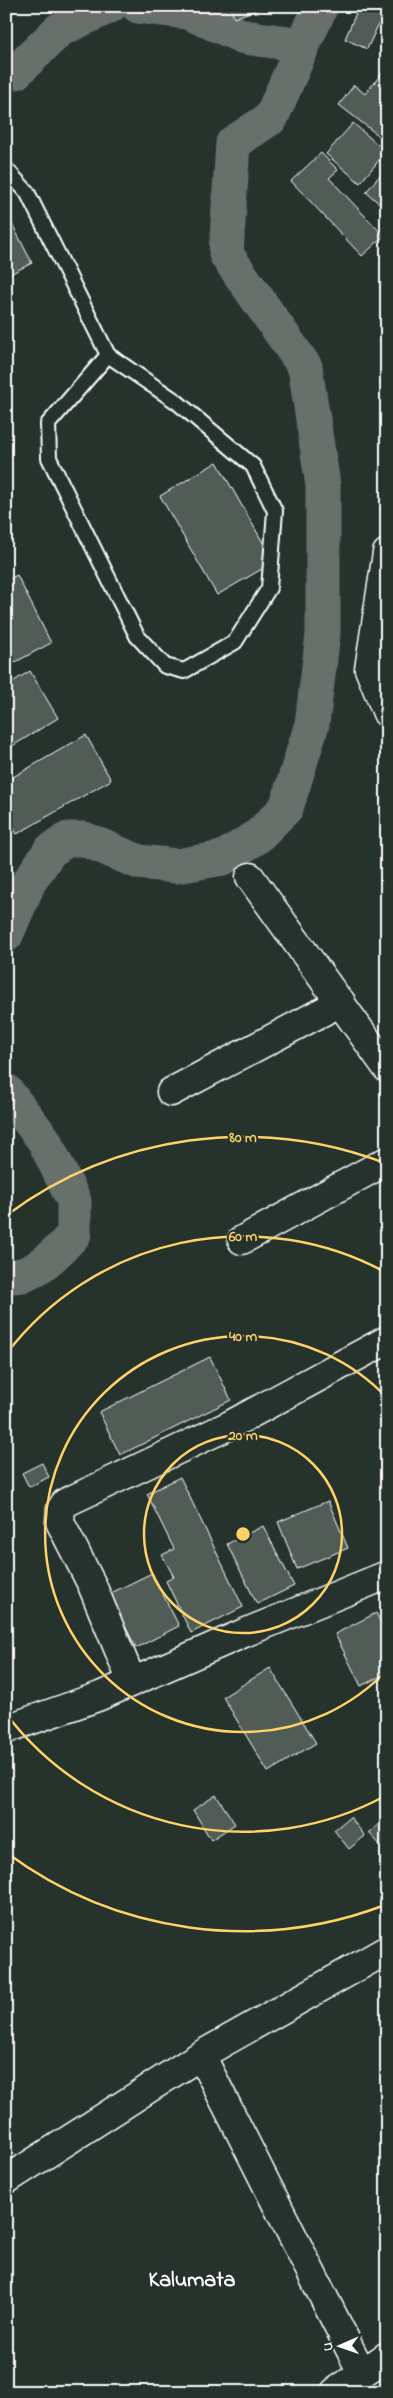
<svg xmlns="http://www.w3.org/2000/svg" width="393" height="2398" viewBox="0 0 393 2398" font-family="'Indie Flower',sans-serif">
	<style>
		.lines { fill: none; stroke-linecap: round; stroke-linejoin: round }
		.canal { stroke: #67706c; stroke-width: 35 }
		.building { fill: #515c57; stroke: #fff }
		.service-casing { stroke: #fff; stroke-width: 18 }
		.minor-casing { stroke: #fff; stroke-width: 31 }
		.service { stroke: #26332d; stroke-width: 14 }
		.minor { stroke: #26332d; stroke-width: 28 }
		.ring { fill: none; stroke: #ffd166; stroke-width: 2.5 }
		.labels { text-anchor: middle; stroke-width: 4; stroke-linejoin: round; paint-order: stroke }
		.quarter-label { font-size: 22px; font-weight: bold; fill: #fff; stroke: #26332d }
		.centre { fill: #ffd166; stroke: #26332d; stroke-width: 2.5 }
		.ring-label { font-size: 15px; text-anchor: middle; font-weight: bold; fill: #ffd166; stroke: #26332d; stroke-width: 4; stroke-linejoin: round; paint-order: stroke }
	</style>
	<rect width="100%" height="100%" fill="#26332d"/>
	<filter id="ink" filterUnits="userSpaceOnUse"><feTurbulence type="fractalNoise" baseFrequency=".02" numOctaves="2"/><feDisplacementMap in="SourceGraphic" scale="10" xChannelSelector="R" yChannelSelector="G"/><feConvolveMatrix kernelMatrix="1 2 1 2 8 2 1 2 1" color-interpolation-filters="sRGB"/></filter>
	<g filter="url(#ink)">
		<g class="lines">
			<path class="canal" d="M 138,6 L 188,12 L 244,37 L 303,45 L 321,6
				M 16,72 L 59,30 L 110,6
				M 6,935 L 29,882 L 50,851 L 68,839 L 84,839 L 139,862 L 177,866 L 223,858 L 257,837 L 286,808 L 312,724 L 323,634 L 323,485 L 305,367 L 226,254 L 233,143 L 271,118 L 303,45
				M 6,1091 L 44,1140 L 74,1201 L 74,1234 C 63,1247 39,1271 22,1275 C 17,1276 11,1276 6,1276"/>
		</g>
		<path class="building" d="M 230,6 L 266,6 L 234,18 Z
			M 359,6 L 387,6 L 367,49 L 345,39 Z
			M 387,67 L 387,142 L 339,105 L 354,85 L 365,94 Z
			M 353,123 L 386,152 L 360,183 L 326,154 Z
			M 321,153 L 338,170 L 329,178 L 384,236 L 362,256 L 291,181 Z
			M 387,167 L 387,210 L 366,192 Z
			M 6,212 L 32,263 L 6,276 Z
			M 217,462 L 274,562 L 217,595 L 160,496 Z
			M 17,575 L 51,643 L 8,666 L 6,581 Z
			M 30,671 L 58,718 L 6,750 L 6,686 Z
			M 86,735 L 111,780 L 17,834 L 6,816 L 6,781 Z
			M 210,1357 L 231,1400 L 120,1455 L 99,1412 Z
			M 42,1463 L 49,1477 L 29,1487 L 22,1473 Z
			M 180,1477 L 243,1607 L 191,1633 L 166,1581 L 174,1577 L 162,1555 L 174,1549 L 147,1494 Z
			M 328,1501 L 348,1548 L 297,1569 L 278,1522 Z
			M 263,1526 L 294,1586 L 257,1604 L 227,1544 Z
			M 152,1573 L 179,1626 L 136,1648 L 109,1594 Z
			M 376,1613 L 387,1635 L 387,1673 L 361,1686 L 335,1634 Z
			M 270,1668 L 316,1743 L 268,1772 L 223,1697 Z
			M 216,1795 L 235,1824 L 211,1840 L 193,1810 Z
			M 387,1816 L 387,1852 L 369,1833 Z
			M 350,1817 L 365,1836 L 349,1849 L 334,1830 Z"/>
		<g class="lines">
			<g class="service-casing">
				<path id="service" d="M 6,169 L 27,192 L 108,355 L 177,402 L 253,466 L 275,511 L 269,588 L 235,642 L 184,671 L 165,666 L 137,636 L 49,458 L 48,424 L 108,355"/>
			</g>
			<g class="minor-casing">
				<path id="minor" d="M 387,553 L 369,669 L 387,713
					M 250,877 L 387,1068
					M 171,1092 L 341,1002
					M 242,1240 L 387,1161
					M 132,1682 L 92,1585 L 60,1522 L 61,1509 L 65,1503 L 230,1425 L 387,1340
					M 6,1729 L 100,1696 L 244,1633 L 387,1575
					M 201,2055 L 362,2373
					M 6,2180 L 201,2055 L 387,1950
					M 335,2392 L 387,2356"/>
			</g>
			<use href="#service" class="service"/>
			<use href="#minor" class="minor"/>
		</g>
	</g>
	<g class="ring">
		<circle cx="243" cy="1534" r="99"/>
		<path d="M387 1670A198 198 0 1 1 387 1398"/>
		<path d="M385 1796A298 298 0 0 1 7 1715M7 1353A298 298 0 0 1 385 1272"/>
		<path d="M385 1905A397 397 0 0 1 7 1853M7 1215A397 397 0 0 1 385 1163"/>
	</g>
	<g class="labels">
		<g class="quarter-label">
			<text x="192" y="2286">Kalumata</text>
		</g>
	</g>
	<circle cx="243" cy="1534" r="8" class="centre"/>
	<g class="ring-label">
		<text x="243" y="1142">80 m</text>
		<text x="243" y="1241">60 m</text>
		<text x="243" y="1341">40 m</text>
		<text x="243" y="1440">20 m</text>
	</g>
	<rect width="393" height="2398" fill="none" stroke="#26332d" stroke-width="25"/>
	<rect x="12" y="12" width="368" height="2373" fill="none" stroke="#fff" stroke-width="2" filter="url(#ink)"/>
	<g transform="translate(340 2346) rotate(268)" stroke="#26332d" stroke-width="4" paint-order="stroke">
	<path d="M0-4L9 19L0 12L-9 19Z" fill="#ffffff"/>
	<text y="-8" font-size="14" font-weight="bold" text-anchor="middle" fill="#ffffff">U</text>
	</g>
</svg>
